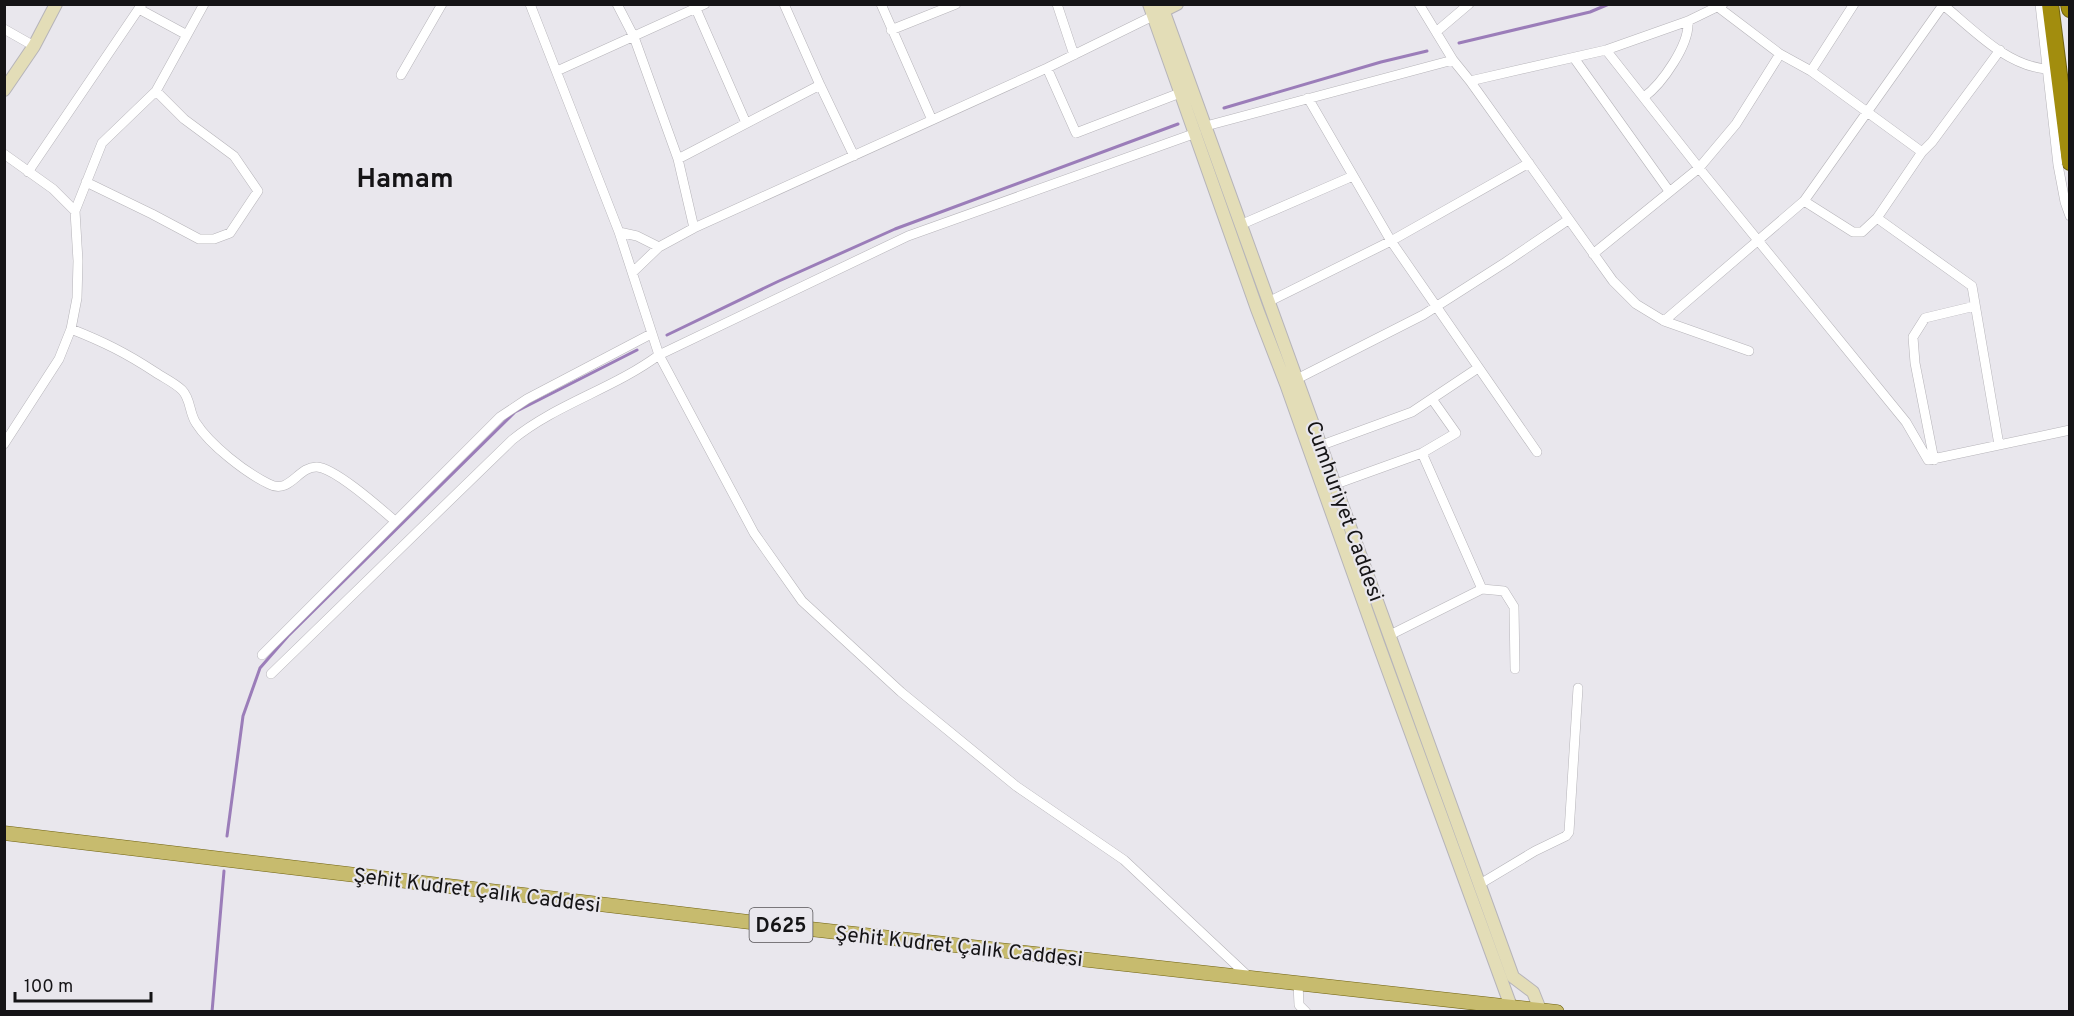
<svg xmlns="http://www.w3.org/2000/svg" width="2074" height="1016" viewBox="0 0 2074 1016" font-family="Overpass,sans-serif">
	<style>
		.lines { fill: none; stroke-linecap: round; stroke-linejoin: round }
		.stream { stroke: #9b7db9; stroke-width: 3 }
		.street-casing { stroke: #b6b4b9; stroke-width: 10 }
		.secondary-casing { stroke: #b6b4b9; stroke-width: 14 }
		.primary-casing { stroke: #716311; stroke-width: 15 }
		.highway-casing { stroke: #716311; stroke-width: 18 }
		.street { stroke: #fff; stroke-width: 9 }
		.secondary { stroke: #e3ddb7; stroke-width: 12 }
		.primary { stroke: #c7bb6e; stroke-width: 14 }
		.highway { stroke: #a28d0e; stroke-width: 16 }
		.labels { text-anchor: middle; stroke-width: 4.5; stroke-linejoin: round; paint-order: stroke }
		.shield { fill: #e9e7ed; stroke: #555356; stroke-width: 1.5 }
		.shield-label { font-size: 20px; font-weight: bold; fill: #151416 }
		.street-label { font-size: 21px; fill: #151416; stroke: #e9e7ed }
		.district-label { font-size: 27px; font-weight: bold; fill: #151416; stroke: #e9e7ed }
	</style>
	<rect width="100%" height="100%" fill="#e9e7ed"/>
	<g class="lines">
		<path class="stream" d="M 1459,43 L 1590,12 L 1609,4
			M 1224,108 L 1381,62 L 1427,51
			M 667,335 L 779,281 L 895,229 L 1178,124
			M 227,836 L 243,716 L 260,668 L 288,636 L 515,412 L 637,350
			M 212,1012 L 224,871"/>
		<g class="street-casing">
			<path id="street" d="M 530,4 L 619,232 L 659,355 L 908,236 L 1196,133
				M 617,4 L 634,37 L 678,159 L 694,228
				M 784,4 L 820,85 L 854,156
				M 881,4 L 932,120
				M 1057,4 L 1074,55
				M 1419,4 L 1453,60 L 1470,81 L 1613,281 L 1636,304 L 1664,321 L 1804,201 L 1943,5
				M 1942,4 C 1973,29 2005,65 2046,69
				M 2040,4 L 2058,165 L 2065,202 L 2070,216
				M 1718,7 L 1780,54 L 1811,71 L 1922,152
				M 139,9 L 187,35
				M 696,9 L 746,123
				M 4,29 L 34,46
				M 891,30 L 956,4
				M 1436,32 L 1469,4
				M 1606,50 L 1699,168 L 1906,422 L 1928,460 L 2070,430
				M 1574,58 L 1669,191
				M 1047,68 L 1076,133 L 1180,93
				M 557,71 L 705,4
				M 1811,71 L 1854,4
				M 401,75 L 442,4
				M 1470,81 L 1606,50 L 1688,21 L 1723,4
				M 1644,97 C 1662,84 1690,44 1688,21
				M 1308,98 L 1391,241 L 1537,452
				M 1206,126 L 1453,60
				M 4,154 L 53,189 L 75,211
				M 678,159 L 820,85
				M 28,172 L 142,4
				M 86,182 L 152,214 L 199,239 L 214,239 L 230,233 L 258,191 L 234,156 L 184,119 L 156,91
				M 1804,201 L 1853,232 L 1862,232 L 1877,218 L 1922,152 L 1932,142 L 2000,50
				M 1877,218 L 1972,286 L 1999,445
				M 1240,225 L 1353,176
				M 619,232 L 637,236 L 659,247
				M 1593,254 L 1699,168 L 1736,124 L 1780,54
				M 633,272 L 659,247 L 694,228 L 1047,68 L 1153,16
				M 1268,302 L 1391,241 L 1529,163
				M 1664,321 L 1749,351
				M 71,329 C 104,342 126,353 155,372 C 164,378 175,383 182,390 C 191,399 189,413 196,423 C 210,445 246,473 269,484 C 290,495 298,466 317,467 C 335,468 380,508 395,521
				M 1291,382 L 1423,315 L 1506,262 L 1568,220
				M 4,444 L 59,359 L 71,329 L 77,298 L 78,261 L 75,211 L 102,143 L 156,91 L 204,4
				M 1322,445 L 1412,412 L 1478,368
				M 1422,453 L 1482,589
				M 1934,460 L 1915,363 L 1913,337 L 1925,318 L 1975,306
				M 1336,484 L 1422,453 L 1456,433 L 1432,399
				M 1390,635 L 1482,589 L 1504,591 L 1514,607 L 1515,669
				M 262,655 L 500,417 L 527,399 L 651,334
				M 271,674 L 512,440 C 556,404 613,389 659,355 L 754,533 L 802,601 L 901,692 L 1016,786 L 1124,860 L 1250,978
				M 1480,884 L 1535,851 L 1566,836 L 1569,832 L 1578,688
				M 1298,984 L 1299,1005 L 1306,1012"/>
		</g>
		<g class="secondary-casing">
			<path id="secondary" d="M 1149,4 L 1257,309 L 1286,384 L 1378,643 L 1513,1012
				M 1161,4 L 1513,977 L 1533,992 L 1541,1012
				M 1157,14 L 1177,4
				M 4,90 L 34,46 L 56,4"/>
		</g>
		<g class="primary-casing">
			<path id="primary" d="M 4,833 L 783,926 L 1557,1012"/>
		</g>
		<g class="highway-casing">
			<path id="highway" d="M 2050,4 L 2070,162
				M 2069,4 L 2070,9"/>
		</g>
		<use href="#street" class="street"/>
		<use href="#secondary" class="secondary"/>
		<use href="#primary" class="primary"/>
		<use href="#highway" class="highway"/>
	</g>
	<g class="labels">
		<rect class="shield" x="749.5" y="908" width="63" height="34" rx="4.5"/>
		<g class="shield-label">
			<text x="781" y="932">D625</text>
		</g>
		<g class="street-label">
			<text transform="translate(1345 511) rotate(70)" y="7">Cumhuriyet Caddesi</text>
			<text transform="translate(477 890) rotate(7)" y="7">Şehit Kudret Çalık Caddesi</text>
			<text transform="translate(959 946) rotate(6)" y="7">Şehit Kudret Çalık Caddesi</text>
		</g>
		<g class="district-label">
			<text x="405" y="187">Hamam</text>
		</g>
	</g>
	<rect width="2074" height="1016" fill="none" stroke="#151416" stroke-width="12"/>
	<path d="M15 992v9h136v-9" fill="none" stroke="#151416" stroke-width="3"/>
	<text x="24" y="992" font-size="18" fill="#151416" stroke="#e9e7ed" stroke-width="4.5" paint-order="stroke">100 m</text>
</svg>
